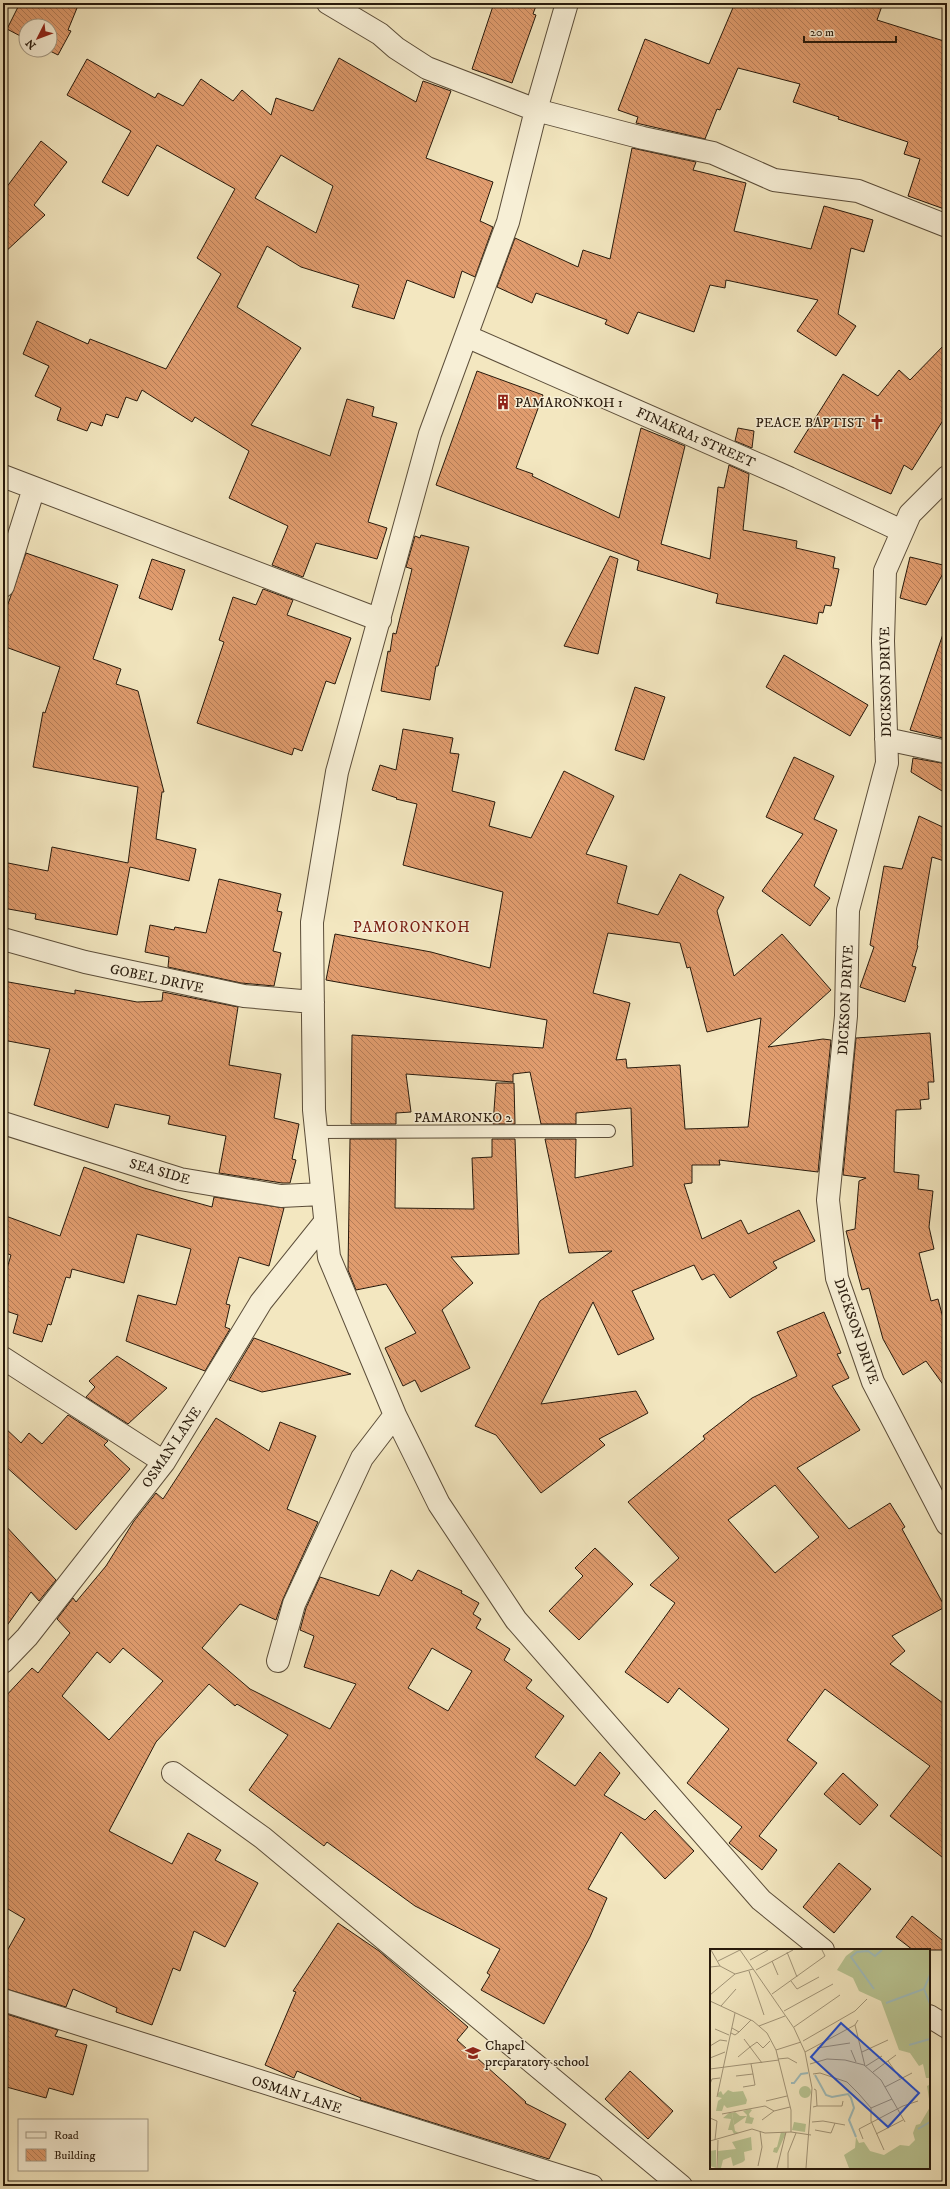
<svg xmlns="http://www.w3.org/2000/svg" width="950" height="2189" viewBox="0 0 950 2189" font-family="'IM FELL DW Pica',serif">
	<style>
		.building { fill: url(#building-back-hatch); stroke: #281a0c; fill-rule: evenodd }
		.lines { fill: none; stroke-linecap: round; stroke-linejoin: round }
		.lane-casing { stroke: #5b4d39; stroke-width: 14 }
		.street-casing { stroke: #5b4d39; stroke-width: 24 }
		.lane { stroke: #f7efd6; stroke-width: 12 }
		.street { stroke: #f7efd6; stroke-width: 22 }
		.labels { text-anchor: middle; stroke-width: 3; stroke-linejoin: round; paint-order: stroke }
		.poi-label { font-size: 14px; fill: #281a0c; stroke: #f7efd6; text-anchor: start }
		.street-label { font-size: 14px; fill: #281a0c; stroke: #f7efd6 }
		.neighbourhood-label { font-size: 15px; letter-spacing: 1px; fill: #7a1f14; stroke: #f7efd6 }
		.inset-river { fill: none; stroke: #a0bdbc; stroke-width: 2 }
		.inset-road { fill: none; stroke: #a29578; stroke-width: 1 }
		.view { fill: #1d4ed8; fill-opacity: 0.15; stroke: #1d4ed8; stroke-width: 2 }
		.inset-edge { fill: none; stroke: #281a0c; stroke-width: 2 }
	</style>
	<defs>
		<pattern id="building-back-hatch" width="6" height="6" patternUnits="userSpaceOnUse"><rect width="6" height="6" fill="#e09c6e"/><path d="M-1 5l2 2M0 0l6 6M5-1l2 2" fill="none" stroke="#b67e59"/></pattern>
	</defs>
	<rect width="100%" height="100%" fill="#f3e7c0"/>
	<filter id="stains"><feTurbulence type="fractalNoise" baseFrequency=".005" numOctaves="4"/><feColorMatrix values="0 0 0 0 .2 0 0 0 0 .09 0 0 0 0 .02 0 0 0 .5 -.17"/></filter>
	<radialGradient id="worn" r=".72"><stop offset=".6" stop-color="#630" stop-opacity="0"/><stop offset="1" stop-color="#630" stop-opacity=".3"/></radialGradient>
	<path class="building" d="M 20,3 L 64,3 L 77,8 L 68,30 L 71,31 L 58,55 L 48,50 L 50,50 L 50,26 L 26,26 L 26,39 L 7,29 Z
		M 494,3 L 537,3 L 533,14 L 536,15 L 512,83 L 472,69 Z
		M 735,3 L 883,3 L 877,20 L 947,42 L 947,210 L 908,196 L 920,159 L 904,154 L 908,142 L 838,119 L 839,117 L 793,102 L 800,84 L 738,68 L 720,110 L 717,109 L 705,139 L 636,123 L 638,117 L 618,110 L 645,39 L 709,64 Z
		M 339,58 L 416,102 L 423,81 L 451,91 L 426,158 L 493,182 L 480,221 L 493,227 L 475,277 L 462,271 L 454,298 L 407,280 L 394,319 L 352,307 L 359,285 L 301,267 L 267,246 L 237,307 L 301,348 L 251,425 L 330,456 L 347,399 L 374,407 L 372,416 L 397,423 L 368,522 L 387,528 L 377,559 L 316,543 L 303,577 L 272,565 L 288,526 L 229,498 L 249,451 L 195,417 L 192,422 L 142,390 L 137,401 L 126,397 L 118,418 L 106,414 L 102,426 L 91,422 L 87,431 L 57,420 L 61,408 L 35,396 L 49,366 L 23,354 L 37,321 L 88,344 L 90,339 L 166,369 L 221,274 L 197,258 L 235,189 L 157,145 L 128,196 L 102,182 L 131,131 L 67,95 L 87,59 L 155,98 L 158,93 L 183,106 L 201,79 L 233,101 L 242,90 L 271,115 L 276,98 L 313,111 ZM 281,155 L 333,186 L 316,233 L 255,198 Z
		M 41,141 L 67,162 L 34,205 L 45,215 L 3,254 L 3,192 Z
		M 632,148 L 696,162 L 693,170 L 746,183 L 734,231 L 811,249 L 824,206 L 873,220 L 864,252 L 851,248 L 838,314 L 856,326 L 836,356 L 797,331 L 818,300 L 726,280 L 725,288 L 710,285 L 694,332 L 638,312 L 628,334 L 605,324 L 607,320 L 536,293 L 532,303 L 497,287 L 515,238 L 578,267 L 583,250 L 610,259 Z
		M 947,342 L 947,414 L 912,470 L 904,465 L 891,494 L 794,452 L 843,374 L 878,396 L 899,370 L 910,380 Z
		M 477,371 L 543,395 L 516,468 L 533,474 L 532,476 L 619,518 L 641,428 L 685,446 L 661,544 L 710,559 L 718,487 L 724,488 L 729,465 L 749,474 L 743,530 L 797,541 L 796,548 L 835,557 L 833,568 L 839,569 L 831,606 L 825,605 L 823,613 L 819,612 L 817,624 L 716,603 L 718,594 L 637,570 L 639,561 L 436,485 Z
		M 738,428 L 754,431 L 752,448 L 735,441 Z
		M 421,535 L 469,547 L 438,666 L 436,666 L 430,700 L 381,691 L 388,651 L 390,652 L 393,633 L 396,634 L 412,569 L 406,567 L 415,536 L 420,538 Z
		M 26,553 L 118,585 L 93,659 L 121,669 L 116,684 L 138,691 L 164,792 L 162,792 L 156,839 L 196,849 L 189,881 L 130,867 L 117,935 L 35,919 L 36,914 L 3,908 L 3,862 L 48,871 L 52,847 L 128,863 L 138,787 L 33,767 L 43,712 L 45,713 L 60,667 L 3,646 L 3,618 Z
		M 610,556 L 618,559 L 598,654 L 564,646 Z
		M 910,557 L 947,566 L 926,605 L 900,598 Z
		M 152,559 L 185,570 L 172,610 L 139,598 Z
		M 263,589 L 293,600 L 287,615 L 351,638 L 335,684 L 326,681 L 302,751 L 294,748 L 292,755 L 197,723 L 224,642 L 219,640 L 233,597 L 256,605 Z
		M 943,634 L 947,635 L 947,739 L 910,730 Z
		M 784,655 L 868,705 L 850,736 L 766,687 Z
		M 635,687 L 665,697 L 644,760 L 615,750 Z
		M 403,729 L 453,738 L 450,753 L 459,754 L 452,791 L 495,802 L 489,826 L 531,838 L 564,771 L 614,796 L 586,854 L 627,866 L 617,903 L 658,915 L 680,874 L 724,897 L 717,911 L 734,976 L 782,934 L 831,990 L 768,1047 L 823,1039 L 831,1040 L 818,1172 L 719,1160 L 720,1165 L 692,1165 L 692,1183 L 684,1184 L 702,1239 L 741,1220 L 748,1234 L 799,1210 L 815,1241 L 773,1262 L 777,1268 L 730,1298 L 714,1274 L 702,1280 L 694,1265 L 632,1291 L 654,1339 L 618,1355 L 593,1302 L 541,1404 L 636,1391 L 648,1413 L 599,1439 L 605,1445 L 541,1493 L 496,1435 L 475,1426 L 540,1301 L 612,1251 L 569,1253 L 545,1139 L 576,1139 L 575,1178 L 633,1166 L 631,1108 L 576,1113 L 576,1124 L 541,1124 L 530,1072 L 513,1074 L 513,1082 L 406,1074 L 411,1112 L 396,1113 L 396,1124 L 351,1124 L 352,1035 L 543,1048 L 547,1020 L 326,980 L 335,934 L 431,952 L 490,968 L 503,892 L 403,865 L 417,804 L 396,799 L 397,798 L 372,790 L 380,765 L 396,770 ZM 608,933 L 680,943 L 687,968 L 690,967 L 707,1032 L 761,1018 L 748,1127 L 685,1129 L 680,1065 L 627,1068 L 626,1059 L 616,1060 L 630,1003 L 593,993 Z
		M 794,757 L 834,776 L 814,819 L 837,830 L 814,886 L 830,898 L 810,926 L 762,891 L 803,834 L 766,817 Z
		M 913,758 L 947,764 L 947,794 L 911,772 Z
		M 919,816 L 947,829 L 947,862 L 932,857 L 917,945 L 918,946 L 912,966 L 916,967 L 905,1002 L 860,987 L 874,947 L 870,945 L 884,866 L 902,869 Z
		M 219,879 L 281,894 L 277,911 L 282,912 L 273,951 L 281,953 L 274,986 L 241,983 L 168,967 L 169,957 L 145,952 L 150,925 L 174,930 L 175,927 L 206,933 Z
		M 3,981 L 75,994 L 75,990 L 137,1002 L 162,1001 L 163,992 L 238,1007 L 229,1065 L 281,1074 L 274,1118 L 299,1124 L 292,1159 L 296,1160 L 290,1183 L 282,1183 L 219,1173 L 226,1136 L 168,1124 L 170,1116 L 115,1104 L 108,1128 L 34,1105 L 50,1049 L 3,1040 Z
		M 930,1033 L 934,1082 L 928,1082 L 929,1099 L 920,1100 L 921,1109 L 896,1110 L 894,1172 L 919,1175 L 918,1189 L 933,1191 L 929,1227 L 934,1249 L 919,1253 L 931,1301 L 938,1299 L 947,1333 L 947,1390 L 926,1361 L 903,1375 L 883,1339 L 869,1288 L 862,1290 L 846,1231 L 855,1229 L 859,1181 L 866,1178 L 843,1175 L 856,1038 Z
		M 496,1083 L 514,1083 L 515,1124 L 493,1124 Z
		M 350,1139 L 396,1139 L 395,1208 L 474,1209 L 472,1158 L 492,1157 L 492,1139 L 515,1139 L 519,1254 L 451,1257 L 473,1283 L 442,1310 L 470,1368 L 421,1392 L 415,1380 L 403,1386 L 385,1348 L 416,1333 L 386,1284 L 356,1290 L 348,1270 Z
		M 84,1167 L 144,1188 L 212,1207 L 214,1197 L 284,1208 L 269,1266 L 239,1257 L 226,1304 L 230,1305 L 225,1327 L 230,1329 L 205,1371 L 126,1341 L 138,1295 L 176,1305 L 191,1249 L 137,1234 L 124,1283 L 72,1269 L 70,1278 L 66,1277 L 51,1325 L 48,1324 L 42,1342 L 13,1333 L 18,1315 L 3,1310 L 3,1282 L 11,1255 L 3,1252 L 3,1215 L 60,1236 Z
		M 824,1312 L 841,1353 L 837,1354 L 849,1378 L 832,1386 L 860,1430 L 797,1468 L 849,1529 L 890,1503 L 905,1527 L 902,1529 L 945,1607 L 892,1636 L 905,1651 L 890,1664 L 947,1706 L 947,1861 L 890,1816 L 930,1766 L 825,1689 L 787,1740 L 817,1763 L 759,1836 L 777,1850 L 762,1870 L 729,1843 L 742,1827 L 687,1783 L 729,1729 L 679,1688 L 668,1703 L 625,1672 L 675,1603 L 650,1585 L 679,1558 L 628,1502 L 705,1439 L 703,1436 L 752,1398 L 797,1376 L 777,1332 ZM 775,1485 L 819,1537 L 775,1573 L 728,1520 Z
		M 254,1338 L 295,1353 L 351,1374 L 262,1392 L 229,1380 Z
		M 117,1356 L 167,1388 L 128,1424 L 86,1397 L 95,1387 L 89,1381 Z
		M 68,1415 L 108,1441 L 104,1445 L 130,1469 L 76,1530 L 3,1464 L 3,1426 L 21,1443 L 29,1433 L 42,1444 Z
		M 216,1418 L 269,1451 L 280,1422 L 316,1436 L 287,1509 L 318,1522 L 283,1599 L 276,1620 L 240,1604 L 202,1648 L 250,1689 L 330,1729 L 356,1684 L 304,1667 L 314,1636 L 300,1630 L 306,1608 L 320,1577 L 379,1596 L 391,1570 L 412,1581 L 418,1570 L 462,1591 L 461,1593 L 479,1603 L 473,1614 L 481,1619 L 476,1628 L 510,1649 L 504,1660 L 532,1680 L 526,1688 L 564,1716 L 535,1757 L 575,1786 L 600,1752 L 620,1773 L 604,1795 L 645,1820 L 655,1810 L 694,1851 L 665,1879 L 621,1832 L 588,1889 L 607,1898 L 590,1937 L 544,2024 L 481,1990 L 490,1975 L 487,1973 L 500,1949 L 415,1906 L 327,1842 L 324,1846 L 249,1790 L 288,1735 L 237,1704 L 235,1706 L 209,1684 L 156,1742 L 109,1831 L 172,1864 L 188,1833 L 221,1850 L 215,1860 L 258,1883 L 225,1947 L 194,1931 L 180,1971 L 173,1968 L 152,2025 L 116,2012 L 117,2008 L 73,1989 L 66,2007 L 3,1988 L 3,1958 L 25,1919 L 3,1906 L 3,1699 L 32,1668 L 38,1673 L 70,1633 L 57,1619 L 73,1598 L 76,1602 L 106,1566 L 134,1521 L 156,1493 L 163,1499 ZM 123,1648 L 163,1681 L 109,1740 L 62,1696 L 97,1652 L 110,1663 ZM 432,1648 L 472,1671 L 448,1711 L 408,1688 Z
		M 3,1523 L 56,1580 L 39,1601 L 31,1592 L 3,1631 Z
		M 595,1548 L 633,1584 L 579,1640 L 549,1611 L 583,1576 L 575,1568 Z
		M 843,1773 L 878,1805 L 860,1825 L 824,1794 Z
		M 839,1863 L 871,1889 L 834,1933 L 803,1907 Z
		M 912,1916 L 947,1944 L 947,1950 L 913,1950 L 896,1937 Z
		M 338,1923 L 379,1951 L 468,2027 L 457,2040 L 526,2102 L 525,2103 L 566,2124 L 549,2159 L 360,2100 L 361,2098 L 297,2071 L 294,2078 L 265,2065 L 296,1992 L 293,1991 Z
		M 3,2013 L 58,2030 L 55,2036 L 87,2045 L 73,2095 L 49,2088 L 46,2098 L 3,2086 Z
		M 630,2071 L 673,2111 L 648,2139 L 605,2099 Z"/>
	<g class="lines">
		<g class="lane-casing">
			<path id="lane" d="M 316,1132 L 609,1131"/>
		</g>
		<g class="street-casing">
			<path id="street" d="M 328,3 L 380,34 L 396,48 L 427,68 L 536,110 L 643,138 L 713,153 L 774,180 L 858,191 L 947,226
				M 567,3 L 536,110 L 508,222 L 430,434 L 337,772 L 312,922 L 314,1110 L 329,1257 L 395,1415 L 439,1504 L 516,1620 L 761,1900 L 823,1950
				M 466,336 L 789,478 L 902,531
				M 3,476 L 380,620
				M 947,477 L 910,514 L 885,571 L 883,641 L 887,763 L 848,910 L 846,1016 L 828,1200 L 837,1278 L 873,1382 L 947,1524
				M 3,586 L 34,488
				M 886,739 L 947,752
				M 3,939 L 85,962 L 244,996 L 313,1002
				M 3,1123 L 180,1179 L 281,1196 L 322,1194
				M 3,1358 L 164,1462
				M 278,1661 L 294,1604 L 362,1458 L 395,1415
				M 3,1662 L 27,1637 L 164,1462 L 261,1302 L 325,1222
				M 173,1773 L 263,1838 L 681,2186
				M 3,2000 L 592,2186
				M 929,2016 L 947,2027"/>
		</g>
		<use href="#lane" class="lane"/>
		<use href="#street" class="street"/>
	</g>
	<defs>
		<g id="building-bare" transform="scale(1.2)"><path d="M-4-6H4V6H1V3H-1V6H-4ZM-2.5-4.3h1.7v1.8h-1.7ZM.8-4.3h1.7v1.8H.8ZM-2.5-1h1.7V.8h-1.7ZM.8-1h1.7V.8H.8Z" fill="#8f2418" stroke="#f7efd6" stroke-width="2.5" paint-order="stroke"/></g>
		<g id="church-bare" transform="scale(1.2)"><path d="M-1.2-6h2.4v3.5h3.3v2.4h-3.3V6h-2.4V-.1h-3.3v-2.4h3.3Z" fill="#8f2418" stroke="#f7efd6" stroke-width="2.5" paint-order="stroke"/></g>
		<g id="school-bare" transform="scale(1.2)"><path d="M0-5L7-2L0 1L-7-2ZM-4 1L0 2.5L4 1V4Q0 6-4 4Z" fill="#8f2418" stroke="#f7efd6" stroke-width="2.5" paint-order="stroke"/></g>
	</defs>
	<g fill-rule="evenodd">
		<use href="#building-bare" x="503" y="402"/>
		<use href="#church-bare" x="877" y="422"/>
		<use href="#school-bare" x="473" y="2053"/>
	</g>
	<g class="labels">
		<g class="poi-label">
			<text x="515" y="407">PAMARONKOH 1</text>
			<text x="865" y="427" text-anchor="end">PEACE BAPTIST</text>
			<text x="485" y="2050">Chapel<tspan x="485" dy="16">preparatory school</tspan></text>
		</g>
		<g class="street-label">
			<text transform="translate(696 437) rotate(24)" y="5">FINAKRA1 STREET</text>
			<text transform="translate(885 682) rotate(-91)" y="5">DICKSON DRIVE</text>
			<text transform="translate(157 978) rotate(12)" y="5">GOBEL DRIVE</text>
			<text transform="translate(845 1000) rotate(-87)" y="5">DICKSON DRIVE</text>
			<text x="463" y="1122">PAMARONKO 2</text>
			<text transform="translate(160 1171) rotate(16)" y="5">SEA SIDE</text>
			<text transform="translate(857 1331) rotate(71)" y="5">DICKSON DRIVE</text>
			<text transform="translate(171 1447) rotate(-56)" y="5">OSMAN LANE</text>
			<text transform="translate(297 2094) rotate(18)" y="5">OSMAN LANE</text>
		</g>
		<g class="neighbourhood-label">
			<text x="412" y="932">PAMORONKOH</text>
		</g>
	</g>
	<g transform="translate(710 1949)">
		<rect width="220" height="220" fill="#f3e7c0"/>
		<path d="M89 143a6 6 0 1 1 12 0a6 6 0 1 1-12 0ZM 40,160 L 42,161 L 39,165 L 40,168 L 44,169 L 42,175 L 35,174 L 37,166 L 33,162 ZM 19,164 L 22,164 L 25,182 L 29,184 L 24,185 L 22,181 L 18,181 L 21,170 L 13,169 ZM 84,173 L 96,175 L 95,183 L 82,181 ZM 71,183 L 76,184 L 67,204 L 63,203 L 64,199 L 67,198 ZM 6,201 L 6,219 L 0,217 L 0,202 Z" fill="#b9c593"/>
		<path d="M 18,141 L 23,143 L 33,142 L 37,151 L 36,155 L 17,159 L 14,156 L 12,162 L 6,162 L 8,152 L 12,149 L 8,148 L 8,144 L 11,142 L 13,146 ZM 25,163 L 30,167 L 37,167 L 24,176 L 22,164 ZM 41,188 L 42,201 L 34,203 L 35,211 L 33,213 L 23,217 L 21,208 L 13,211 L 11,219 L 8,219 L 8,202 L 26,200 L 22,193 Z" fill="#b9c593"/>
		<path d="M 144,1 L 220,1 L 220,156 L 217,137 L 219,136 L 219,129 L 216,129 L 213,115 L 209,117 L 200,104 L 189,101 L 171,52 L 149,42 L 143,29 L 127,21 L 136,7 ZM 220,158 L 220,219 L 139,219 L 134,206 L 145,199 L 146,188 L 149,194 L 154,193 L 160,202 L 174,206 L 190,196 L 199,197 L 205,191 L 203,184 L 206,176 L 210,175 Z" fill="#b9c593"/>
		<path class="inset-river" d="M 164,40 L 141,8 L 147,3 L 158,2 L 165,7 L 172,1M 214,40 L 220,55M 176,54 L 214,40 L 220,26M 199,96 L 220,90M 105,126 L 116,146 L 122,148 L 138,145 L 141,149 L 144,159 L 139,171 L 146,188M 81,134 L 84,134 L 91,125 L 98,124M 208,180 L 220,173"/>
		<path class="inset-road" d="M 1,1 L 10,17M 30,1 L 84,79 L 95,103 L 102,139 L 96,219M 77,3 L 87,28M 40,11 L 58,1M 8,12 L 30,1M 62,12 L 68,26M 0,18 L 10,17 L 25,25 L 43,20M 46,21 L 83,1M 39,22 L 54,66M 81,32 L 87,40 L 109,28M 62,45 L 115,7 L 112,1M 0,46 L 25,25M 0,52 L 43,72 L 57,84 L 66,101 L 81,161 L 81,183 L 101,186M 11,57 L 26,40M 74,62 L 123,35M 145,76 L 155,117M 49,77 L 75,67M 84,78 L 130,46M 5,80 L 19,86M 29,83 L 41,71M 21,84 L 25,86 L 29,83 L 22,79M 34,90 L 40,98 L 47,93 L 53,99 L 60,92M 93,92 L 145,62 L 157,50M 0,97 L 10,91 L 17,92M 107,99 L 140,94M 66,101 L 91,93M 141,101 L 146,113M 95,103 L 145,76 L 148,71M 152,103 L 178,91M 28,108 L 40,98 L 52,114M 0,109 L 15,103M 68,110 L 78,109 L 87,114M 178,112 L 190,129M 100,115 L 117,110 L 135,111 L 154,116 L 171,131 L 195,173M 156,117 L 172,107M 0,120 L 69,111M 163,123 L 186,106M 103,125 L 110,124 L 137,133 L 149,145 L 161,159 L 161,172 L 174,201M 26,127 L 43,125 L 41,115M 0,135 L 2,130 L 10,129M 33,138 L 45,136 L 43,125M 175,138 L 202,124M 7,148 L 25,64M 56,152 L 77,147M 107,157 L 132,157 L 133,152M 103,158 L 107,157 L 106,141 L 104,140M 161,159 L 182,150M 64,162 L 80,158M 12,165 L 55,157 L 64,162 L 52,171M 0,169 L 7,172 L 5,191M 102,173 L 113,172 L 135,176M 105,181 L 121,184 L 125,174M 166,185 L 193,171M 153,190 L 149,180 L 193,157 L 208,152M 0,192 L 42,180 L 55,184 L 81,183M 48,217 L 52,198 L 50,182M 7,219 L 8,191M 67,219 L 76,183M 78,219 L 78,204 L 86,184"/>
		<path class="view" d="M 131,74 L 209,144 L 178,178 L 101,108 Z"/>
		<rect width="220" height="220" class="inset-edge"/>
	</g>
	<rect width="950" height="2189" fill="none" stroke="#f3e7c0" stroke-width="16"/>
	<rect x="4" y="4" width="942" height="2181" fill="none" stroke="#281a0c" stroke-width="2"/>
	<rect x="8" y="8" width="934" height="2173" fill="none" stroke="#281a0c"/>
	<rect x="18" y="2119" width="130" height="52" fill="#f7efd6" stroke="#a49a85"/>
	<rect x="26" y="2132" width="20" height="6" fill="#f7efd6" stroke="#a49a85"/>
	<text x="54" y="2139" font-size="12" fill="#281a0c">Road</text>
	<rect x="26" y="2149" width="20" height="12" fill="url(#building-back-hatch)" stroke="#a49a85"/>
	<text x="54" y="2159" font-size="12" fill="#281a0c">Building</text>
	<g transform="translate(38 38) rotate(228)"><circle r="19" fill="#f7efd6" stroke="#a49a85"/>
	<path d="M0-3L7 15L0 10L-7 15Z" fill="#8f2418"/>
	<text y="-6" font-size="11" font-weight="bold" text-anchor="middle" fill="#281a0c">N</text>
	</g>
	<path d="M804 36v6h92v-6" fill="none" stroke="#281a0c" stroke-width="2"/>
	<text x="810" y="36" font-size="12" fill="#281a0c" stroke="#f7efd6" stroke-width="3" paint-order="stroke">20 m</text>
	<rect width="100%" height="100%" filter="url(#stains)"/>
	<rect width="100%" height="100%" fill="url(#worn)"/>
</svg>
